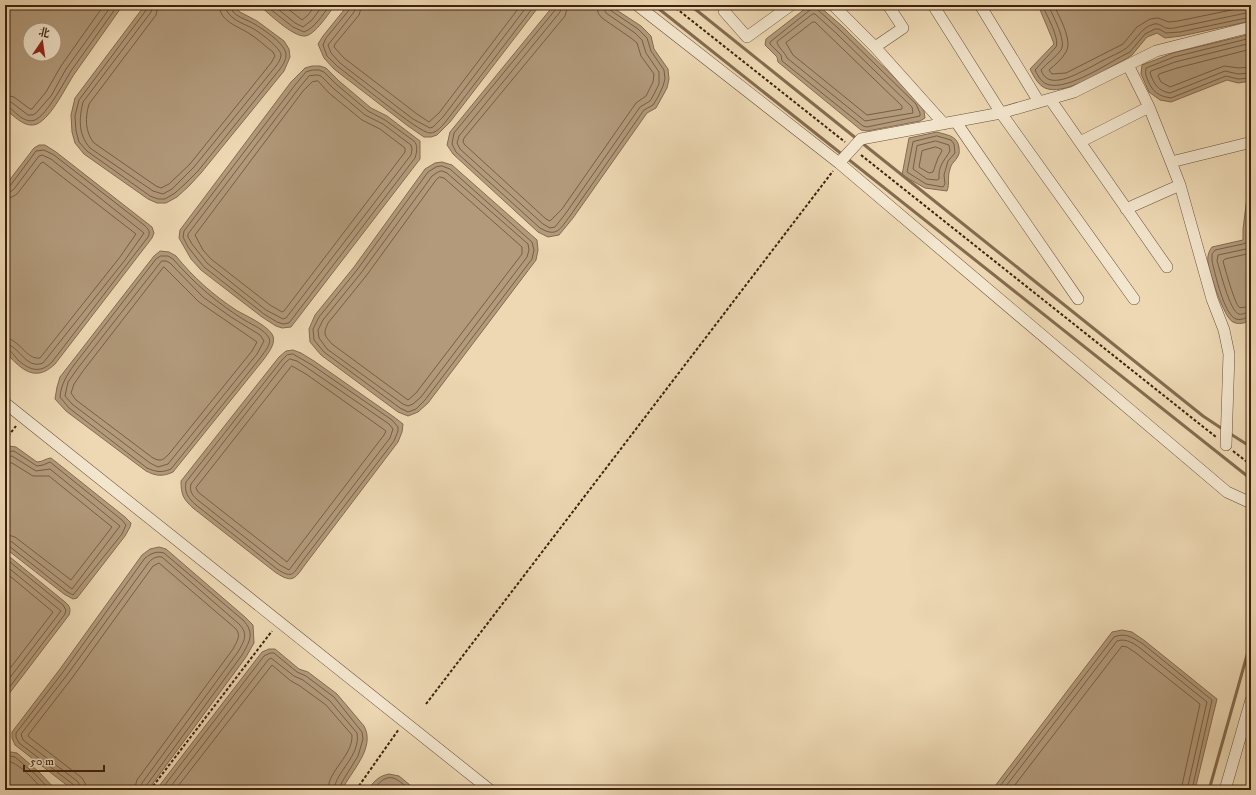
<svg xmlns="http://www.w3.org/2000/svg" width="1256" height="795" viewBox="0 0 1256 795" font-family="'IM FELL DW Pica','Noto Serif SC',serif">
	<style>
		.water { fill: #b29a7b; stroke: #846a4f; fill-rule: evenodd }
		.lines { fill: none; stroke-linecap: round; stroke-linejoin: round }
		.shore { stroke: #785e44; stroke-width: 1 }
		.stream { stroke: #846a4f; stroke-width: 3 }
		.minor-casing { stroke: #6a4f36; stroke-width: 12 }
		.path { stroke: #3e210d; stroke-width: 2; stroke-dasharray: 3 2; stroke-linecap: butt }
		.minor { stroke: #f3e6ce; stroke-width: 11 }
	</style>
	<rect width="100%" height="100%" fill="#edd8b3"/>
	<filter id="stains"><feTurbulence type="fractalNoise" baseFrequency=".005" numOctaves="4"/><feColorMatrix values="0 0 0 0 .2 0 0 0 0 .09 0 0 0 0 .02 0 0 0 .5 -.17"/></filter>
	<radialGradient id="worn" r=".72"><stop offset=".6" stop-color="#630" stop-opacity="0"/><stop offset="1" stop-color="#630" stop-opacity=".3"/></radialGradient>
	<path class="water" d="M 5,5 L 123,5 C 107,28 91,50 75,73 C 66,86 52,117 37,124 C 25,129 13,115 5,109 ZM 30,30 L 54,30 L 54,54 L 30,54 Z
		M 145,5 L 232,5 L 240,12 L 257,21 L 284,41 L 289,49 L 290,57 L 284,71 L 201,173 L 189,186 L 177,197 L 166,203 L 157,203 L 148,199 L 84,154 L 75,143 L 72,132 L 71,115 L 75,98 Z
		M 259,5 L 335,5 C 329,13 315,35 305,36 C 293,37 268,13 259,5 Z
		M 348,5 L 540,5 L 450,122 L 437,135 L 431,137 L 424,137 L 408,126 L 334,69 L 324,58 L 318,44 L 323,36 Z
		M 554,5 L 608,5 L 612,7 L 641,26 L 651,36 L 654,49 L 668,69 L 669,79 L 667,88 L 656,108 L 647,113 L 573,218 L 559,235 L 548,237 L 538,232 L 453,154 L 447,145 L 450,132 Z
		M 810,5 L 820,7 L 842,26 L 919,102 L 924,111 L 925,118 L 920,121 L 867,131 L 861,130 L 778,62 L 777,57 L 765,45 L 766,39 Z
		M 1038,5 L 1251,5 L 1251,21 L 1181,36 L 1165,38 L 1157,33 L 1147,37 L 1132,55 L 1126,59 C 1107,68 1069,94 1048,89 C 1039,87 1034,77 1030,69 L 1054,44 L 1051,36 Z
		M 1251,34 L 1251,81 L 1238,83 L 1227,80 L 1171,102 L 1160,100 L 1149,92 L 1141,74 L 1142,65 L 1173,53 Z
		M 312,66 L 320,66 L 326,68 L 339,81 L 371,108 L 387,116 L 416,138 L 420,141 L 420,159 L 291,327 L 282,328 L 276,326 L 262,317 L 201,270 L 191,259 L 179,238 L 180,230 L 291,82 L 305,68 Z
		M 937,132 C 946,135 957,135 959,147 C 959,150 960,153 958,156 C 955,162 952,162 950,169 C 947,178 950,183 947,191 L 925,188 L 902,175 L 909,138 Z
		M 39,145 L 45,145 L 56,152 L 152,227 L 154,233 L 152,238 L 55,364 C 41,377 30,376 16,363 C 12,360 9,355 5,352 L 5,186 L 34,148 Z
		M 442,162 L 452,165 L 537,240 L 538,250 L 536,260 L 428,403 L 418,412 L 408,416 L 398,412 L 321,355 L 310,342 L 309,329 L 315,315 L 354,267 L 425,169 L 435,163 Z
		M 1251,165 L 1251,320 C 1245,323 1239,325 1233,322 C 1224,318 1209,272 1208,262 C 1207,256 1209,251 1212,247 L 1243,240 L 1243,229 Z
		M 160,251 L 169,252 L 176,256 C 193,277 213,295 236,310 C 246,316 265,324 272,334 C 277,342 269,352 264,359 L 173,472 C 162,477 156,476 146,471 L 66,411 L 55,399 L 57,387 L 60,377 L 154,256 Z
		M 293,350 L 301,353 L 314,361 L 394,417 L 403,424 L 402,432 L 398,442 L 307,562 C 295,578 294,585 275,572 L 193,508 C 183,499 181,494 181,481 L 279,357 L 286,351 Z
		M 9,446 L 16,447 L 37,462 C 43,462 46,458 51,458 L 125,517 L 131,523 L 130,527 L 125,536 L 77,598 L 73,599 L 64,594 L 5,548 L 5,449 Z
		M 159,547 L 166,549 L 245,617 L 253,625 L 254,643 L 246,657 L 148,790 L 73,790 L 15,745 L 12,738 L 12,732 L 60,669 L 142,555 L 150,549 Z
		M 5,553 L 65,602 C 70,606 71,609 69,615 L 5,699 Z
		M 1122,630 L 1132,632 L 1145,641 L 1217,699 L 1195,790 L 992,790 L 1112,632 Z
		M 269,649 L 275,649 L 299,669 L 308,672 L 337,694 L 364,726 C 376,748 351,771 342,790 L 156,790 L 262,652 Z
		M 5,751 L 17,753 L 39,772 L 56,790 L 5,790 Z
		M 389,774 L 399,776 L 416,790 L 367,790 C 374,782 378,776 389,774 Z"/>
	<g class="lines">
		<path class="shore" d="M 147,5 L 147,9 L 79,100 L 75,116 L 76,131 L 79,142 L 87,151 L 150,196 L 158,199 L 165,199 L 175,193 L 186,183 L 198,171 L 280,69 C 283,65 286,60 286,55 C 286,44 264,30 256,25 C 248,19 231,17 230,5
			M 152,5 L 151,12 L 83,102 C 79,119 78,134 90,148 L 153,191 L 163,194 L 172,189 L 194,167 L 276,66 C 278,63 281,59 281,55 C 281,48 258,31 252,28 C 242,23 226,18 225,5
			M 158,5 L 156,15 L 89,104 C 85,118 85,132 94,143 L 156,186 L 161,188 L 169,184 L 190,164 L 271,63 L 275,56 L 273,52 C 265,46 258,39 250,34 C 238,26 220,22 219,5
			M 265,5 L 293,27 L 304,32 C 315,28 323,14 330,5
			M 273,5 L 295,23 L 303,27 L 312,20 L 323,5
			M 283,5 L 302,20 L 307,16 L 316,5
			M 351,5 L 350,9 L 326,38 L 323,45 L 327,56 L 337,66 C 351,76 420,134 430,133 C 437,133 443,125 447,120 L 535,5
			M 356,5 L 354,12 L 328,45 L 331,53 L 340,63 L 413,119 L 430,128 L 433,127 L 443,117 L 528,5
			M 362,5 L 359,15 L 335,44 L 334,47 L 344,58 L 417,114 L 429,122 L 439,113 L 521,5
			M 557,5 L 556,9 L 454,133 L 452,144 L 456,152 L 540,228 C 557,238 560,229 570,216 L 644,110 L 653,105 L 658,97 L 663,86 L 665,79 L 664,70 L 651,51 L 647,38 L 638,29 L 610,10 L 608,5
			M 562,5 L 560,12 L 459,136 L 457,143 L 460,149 L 543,224 L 550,228 L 555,227 L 566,213 L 640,107 L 650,101 L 654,94 L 659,84 L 659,72 L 646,53 L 642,40 L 635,33 L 606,13 L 604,9 L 603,5
			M 568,5 L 565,16 L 464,138 L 463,142 L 465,145 L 546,219 L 550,221 L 562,209 L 636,103 L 646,96 L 653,82 L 654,74 L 641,56 L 637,43 L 631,38 L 602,18 L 598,13 L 597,5
			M 812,5 L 810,10 L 770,42 L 770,44 L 781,55 L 782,61 L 863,126 L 867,127 L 920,116 L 920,113 L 916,104 L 839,29 L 818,10 L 816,5
			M 1042,5 C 1046,14 1060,38 1056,47 L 1035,70 C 1038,76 1042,84 1050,85 C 1069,89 1107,64 1124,55 L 1130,52 L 1145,34 L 1155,29 L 1159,29 L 1166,33 L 1180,32 L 1251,17
			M 1048,5 C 1052,14 1067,41 1061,50 C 1056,57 1047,63 1041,70 C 1048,92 1078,73 1091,67 C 1101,61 1112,56 1122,51 C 1135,44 1139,28 1154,24 C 1160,23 1162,27 1166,28 C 1170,29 1175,28 1179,27 L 1251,12
			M 1054,5 C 1059,17 1073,40 1066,52 C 1062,59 1055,65 1049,70 L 1052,74 L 1066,73 L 1123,44 L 1137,27 L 1150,19 L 1158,18 L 1169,22 L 1178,21 L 1251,6
			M 813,14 L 815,14 L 836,33 L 912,107 L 913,113 L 865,121 L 787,58 C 785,52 778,48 777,42 Z
			M 813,22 L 815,22 L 902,106 L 902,109 L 867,115 L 793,55 L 786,43 Z
			M 1251,38 L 1174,57 L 1146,68 C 1145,73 1146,76 1148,81 C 1153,92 1158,96 1171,98 L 1226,76 L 1238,79 L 1251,78
			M 1251,43 L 1175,62 L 1151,71 L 1150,73 C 1154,84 1158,91 1170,93 L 1225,71 L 1238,74 L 1251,73
			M 1251,49 L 1177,68 L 1159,74 L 1158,76 L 1161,82 L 1170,87 L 1224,66 L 1239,68 L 1251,67
			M 313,70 L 319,70 L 324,72 L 336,84 L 368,111 L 385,120 L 414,141 C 418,145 417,152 415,158 L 289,323 L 283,324 L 277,322 L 264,314 L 204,267 L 188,247 L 183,237 L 184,231 L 295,85 L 306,72 Z
			M 318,75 L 321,76 L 333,88 L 365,115 L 383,124 L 411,145 L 412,149 L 411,155 L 286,318 L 283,319 L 266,310 L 207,263 L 192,244 L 188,237 L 188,234 L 299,88 L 309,76 Z
			M 318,81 L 329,93 L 362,120 L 380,129 L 405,148 L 405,152 L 284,311 L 282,312 L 270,305 L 211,259 L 203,250 L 195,235 L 303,91 L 312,82 Z
			M 5,95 L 14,97 L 30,109 L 32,109 L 46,92 L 61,66 L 104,5
			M 5,101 L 11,102 L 28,115 L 33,115 L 36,113 L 51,96 L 66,69 L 112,5
			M 5,106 L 9,107 C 15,112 25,124 35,120 C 47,115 64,82 71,71 C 87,49 102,27 118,5
			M 937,136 L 951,140 L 954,144 L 955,153 L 948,161 L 944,175 L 945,184 L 943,187 L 926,184 L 907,172 L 913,142 Z
			M 936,141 L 949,145 L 950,151 C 944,161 938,166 939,179 L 937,180 L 927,179 L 913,169 L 917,146 Z
			M 936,147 L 941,149 L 942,151 L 938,158 L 933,172 L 929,173 L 919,167 L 922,151 Z
			M 442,166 L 450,169 L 532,242 L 534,250 L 532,259 L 425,400 L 416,409 L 408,412 L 400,408 L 324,352 L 314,340 L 313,329 L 319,317 L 357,270 L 428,172 L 436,167 Z
			M 442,171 L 447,173 L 528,244 L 529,250 L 527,257 L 421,397 L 413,404 L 408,406 L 403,404 L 327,349 L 319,338 L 318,330 L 323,320 L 361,273 L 432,176 L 438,172 Z
			M 440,177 L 444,178 L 522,247 L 522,254 L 416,393 L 408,400 L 332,344 C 324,335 323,334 328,323 L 366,276 L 436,180 Z
			M 5,187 L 10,186 L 36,151 L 44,150 L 54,155 L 144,225 C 148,229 151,231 148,237 L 52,362 C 41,373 31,371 19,361 C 14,356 12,350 5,349
			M 5,192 L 10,192 L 14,189 L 39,156 L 42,155 L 51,159 L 144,233 L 125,260 L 43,363 C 25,370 20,345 5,344
			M 1251,196 L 1247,229 L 1247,242 L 1243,244 L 1215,250 L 1212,254 L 1212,261 C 1215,273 1224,315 1236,319 C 1242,321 1246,317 1251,316
			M 5,199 L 12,197 L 17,194 L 41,163 L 43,162 L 136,234 L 120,257 L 40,358 C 26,360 20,339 5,338
			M 1251,244 L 1246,249 L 1218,255 L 1217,261 C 1220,270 1230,312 1239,314 C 1243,315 1247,312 1251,311
			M 1251,253 L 1225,259 L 1223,261 C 1225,269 1235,304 1239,307 C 1241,309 1248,306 1251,305
			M 161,256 L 168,256 L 173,259 C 196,285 217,303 246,321 C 253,325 265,330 269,338 C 272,344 264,352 261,357 L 171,469 C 162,473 156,472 147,468 L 69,408 L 60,397 C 61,384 67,375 74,365 L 156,259 Z
			M 162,261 L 166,261 L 170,263 L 203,297 L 231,317 L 260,335 L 264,341 L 257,354 L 168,464 L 158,467 L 150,463 L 72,404 L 65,396 L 68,382 L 78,368 Z
			M 164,267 L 199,302 L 257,342 L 252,351 L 169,454 C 163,460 161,462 153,458 L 76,400 L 71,393 L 74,384 L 83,371 Z
			M 293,354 L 312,365 L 392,420 L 398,427 L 398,431 L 394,441 L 304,559 C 293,573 294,580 277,569 L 196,505 C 188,498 184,492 186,482 L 282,360 L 287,355 Z
			M 290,359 L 297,361 L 309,369 L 389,424 L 393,429 L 390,438 L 289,570 L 280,565 L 199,501 C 193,496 189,492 191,484 L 285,363 Z
			M 292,366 L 306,374 L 386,431 L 384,435 L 287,562 L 203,496 L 198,492 L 196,488 Z
			M 5,452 L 14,451 L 37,466 L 43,465 L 50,462 L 122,520 L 126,525 L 122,534 L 73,595 L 66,591 L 9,546 L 5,545
			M 5,457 L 12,456 L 36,471 L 50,469 L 120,526 L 72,589 L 12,542 L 5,540
			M 5,463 L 12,463 L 33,476 L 49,476 L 112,527 L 71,580 L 15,537 L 5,534
			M 5,558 L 63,605 L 66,610 L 65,614 L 5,693
			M 5,565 L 61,611 L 5,684
			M 5,572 L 53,612 L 5,675
			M 5,755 L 15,757 L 36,775 L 50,790
			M 5,760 C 20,763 33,779 43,790
			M 75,790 L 74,785 L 19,743 L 16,737 L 16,733 L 63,672 L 145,558 C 152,553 156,551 164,553 L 243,620 C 255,633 250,641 242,655 L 146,786 L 145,790
			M 80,790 L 80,785 L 77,781 L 23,740 L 21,734 L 67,675 L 149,562 C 153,558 157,556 162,557 L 239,624 C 249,634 244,641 238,652 L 142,783 L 140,790
			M 86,790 L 85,783 L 82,778 L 29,737 L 28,735 L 72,678 L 153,566 L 159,563 L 235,628 C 242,635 237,641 233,649 L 137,780 L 134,790
			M 161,790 L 264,656 L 270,653 L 274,653 L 297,672 L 306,676 L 334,697 L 362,732 L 363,739 L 358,756 L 342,782 L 339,790
			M 168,790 L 268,660 L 271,658 L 294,676 L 303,680 L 330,701 L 357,733 C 361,756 335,772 334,790
			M 175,790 L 272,665 L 291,681 L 300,686 L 326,705 L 352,735 C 353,756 328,770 328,790
			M 373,790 C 388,771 394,776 410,790
			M 997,790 L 1114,637 C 1126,632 1133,638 1143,644 L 1212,700 L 1192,790
			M 1003,790 L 1117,641 C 1126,638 1133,643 1140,648 L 1207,702 L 1187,790
			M 1011,790 L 1122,646 L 1127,647 L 1136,653 L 1200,704 L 1181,790"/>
		<path class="stream" d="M 654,5 L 1251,479
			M 690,5 L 857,139
			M 862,143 L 1203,416 L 1224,430
			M 1229,433 L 1251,447
			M 1209,790 L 1251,641"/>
		<g class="minor-casing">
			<path id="minor" d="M 637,5 L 839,163 L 1227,492 L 1251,503
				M 833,5 L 875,47 L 944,124
				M 933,5 L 1001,113 L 1134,299
				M 980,5 L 1039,102
				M 724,11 L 747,37 L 791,5
				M 875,47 L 903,28 L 888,5
				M 1050,99 L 1167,267
				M 1149,107 L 1171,162
				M 956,122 L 1078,299
				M 1080,142 L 1149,107 L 1128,65
				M 839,163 L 861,139 L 1001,113 L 1074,92 L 1156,51 L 1251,27
				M 1180,185 L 1212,299 L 1224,330 L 1229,354 L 1226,445
				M 1126,209 L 1180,185 L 1171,162 L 1248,143 L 1251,143
				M 5,403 L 490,790
				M 1225,790 L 1251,700"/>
		</g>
		<path class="path" d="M 672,5 L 845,142
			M 861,155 L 1216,437
			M 5,440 L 16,426
			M 1233,451 L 1251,465
			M 426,704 L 833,171
			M 150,790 L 272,631
			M 356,790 L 399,729"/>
		<use href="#minor" class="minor"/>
	</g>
	<rect width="1256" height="795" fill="none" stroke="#edd8b3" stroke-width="20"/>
	<rect x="6" y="6" width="1244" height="783" fill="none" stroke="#3e210d" stroke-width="2"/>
	<rect x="10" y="10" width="1236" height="775" fill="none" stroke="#3e210d"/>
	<g transform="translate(42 42) rotate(13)"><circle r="19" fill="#f3e6ce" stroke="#ab9781"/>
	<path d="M0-3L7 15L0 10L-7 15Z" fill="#8f2418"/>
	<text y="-6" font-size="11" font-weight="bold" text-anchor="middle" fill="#3e210d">北</text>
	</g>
	<path d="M24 765v6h80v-6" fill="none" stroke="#3e210d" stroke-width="2"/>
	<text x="30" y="765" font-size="12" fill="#3e210d" stroke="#f3e6ce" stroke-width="3" paint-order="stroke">50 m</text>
	<rect width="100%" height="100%" filter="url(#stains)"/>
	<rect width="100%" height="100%" fill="url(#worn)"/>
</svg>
